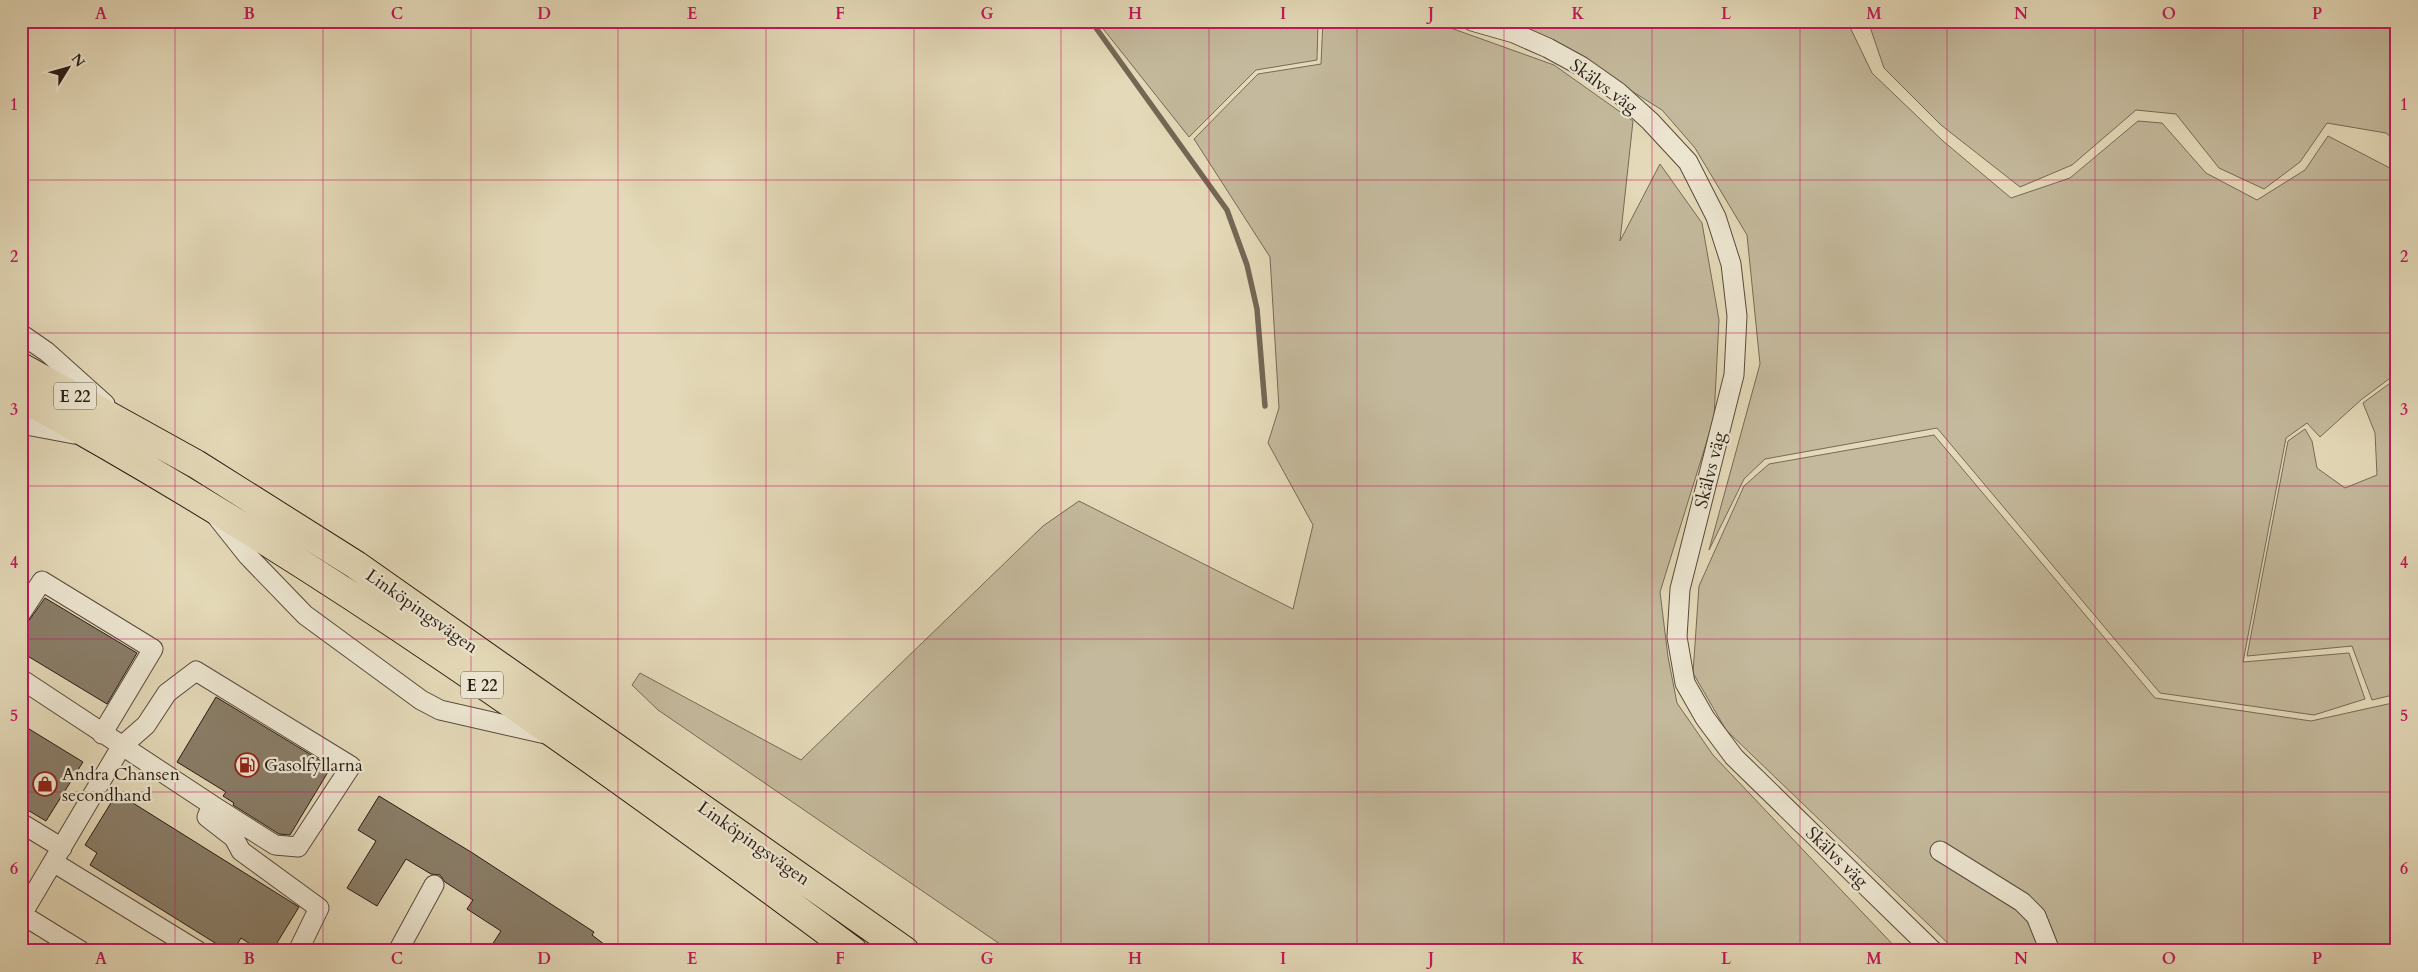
<svg xmlns="http://www.w3.org/2000/svg" width="2418" height="972" viewBox="0 0 2418 972" font-family="Cardo,serif">
	<style>
		.green { fill: #c4b99c; stroke: #766a58 }
		.lines { fill: none; stroke-linecap: round; stroke-linejoin: round }
		.stream { stroke: #736755; stroke-width: 5.5 }
		.building { fill: #8a7e69; stroke: #291c14 }
		.minor-casing { stroke: #584b3d; stroke-width: 21 }
		.highway-casing { stroke: #291c14; stroke-width: 30 }
		.minor { stroke: #ede6d1; stroke-width: 19 }
		.highway { stroke: #e4d9b8; stroke-width: 28 }
		.grid { fill: none; stroke: #c2185b; stroke-width: 1; stroke-opacity: 0.55 }
		.labels { text-anchor: middle; stroke-width: 4.5; stroke-linejoin: round; paint-order: stroke }
		.shield { fill: #ede6d1; stroke: #64594d; stroke-width: 1 }
		.shield-label { font-size: 16px; font-weight: bold; fill: #291c14 }
		.street-label { font-size: 18px; fill: #291c14; stroke: #ede6d1 }
		.poi-label { font-size: 18px; fill: #291c14; stroke: #ede6d1; text-anchor: start }
		.neatline { fill: none; stroke: #c2185b; stroke-width: 2 }
		.grid-label { font-size: 16px; text-anchor: middle; font-weight: bold; fill: #c2185b }
	</style>
	<rect width="100%" height="100%" fill="#e4d9b8"/>
	<filter id="stains"><feTurbulence type="fractalNoise" baseFrequency=".004" numOctaves="4"/><feColorMatrix values="0 0 0 0 .2 0 0 0 0 .09 0 0 0 0 .02 0 0 0 .5 -.17"/></filter>
	<radialGradient id="worn" r=".72"><stop offset=".6" stop-color="#630" stop-opacity="0"/><stop offset="1" stop-color="#630" stop-opacity=".3"/></radialGradient>
	<path class="green" d="M 1097,21 L 1318,21 L 1317,60 L 1256,70 L 1189,137 Z
		M 1323,21 L 1434,22 L 1554,65 L 1633,121 L 1620,241 L 1660,164 L 1702,223 L 1719,320 L 1714,418 L 1660,592 L 1668,657 L 1677,703 L 1713,755 L 1899,951 L 1010,951 L 658,710 L 632,685 L 640,673 L 801,760 L 1043,526 L 1079,501 L 1293,609 L 1313,525 L 1268,443 L 1279,408 L 1270,257 L 1194,139 L 1258,74 L 1321,64 Z
		M 1501,21 L 1847,21 L 1872,73 L 1943,141 L 2011,198 L 2070,178 L 2138,121 L 2162,123 L 2206,173 L 2257,200 L 2305,170 L 2328,136 L 2388,167 L 2397,174 L 2397,373 L 2362,399 L 2320,437 L 2307,423 L 2286,438 L 2243,662 L 2349,653 L 2365,699 L 2314,715 L 2160,693 L 1937,428 L 1765,459 L 1744,479 L 1709,550 L 1760,364 L 1747,235 L 1695,148 L 1662,110 L 1542,35 Z
		M 1868,21 L 2397,21 L 2397,142 L 2386,133 L 2327,123 L 2300,162 L 2264,189 L 2219,168 L 2176,114 L 2136,110 L 2072,165 L 2020,187 L 1941,125 L 1884,68 Z
		M 2397,378 L 2397,694 L 2372,700 L 2352,646 L 2247,656 L 2288,441 L 2305,429 L 2312,441 L 2317,468 L 2345,488 L 2377,475 L 2375,433 L 2363,403 Z
		M 1934,435 L 2155,698 L 2311,721 L 2397,702 L 2397,951 L 1956,951 L 1726,730 L 1693,673 L 1699,586 L 1744,486 L 1769,464 Z"/>
	<g class="lines">
		<path class="stream" d="M 1091,21 L 1227,210 L 1247,265 L 1257,309 L 1265,406"/>
	</g>
	<path class="building" d="M 45,598 L 137,653 L 107,704 L 21,652 L 21,628 L 30,619 Z
		M 216,697 L 331,767 L 290,835 L 279,834 L 233,805 L 234,803 L 223,796 L 226,792 L 177,762 Z
		M 21,724 L 83,762 L 46,821 L 21,806 Z
		M 117,793 L 299,907 L 272,951 L 261,951 L 241,938 L 233,951 L 228,951 L 90,865 L 97,853 L 85,845 Z
		M 379,796 L 471,852 L 594,932 L 592,935 L 613,951 L 488,951 L 501,931 L 467,909 L 473,900 L 445,882 L 440,875 L 431,874 L 406,859 L 377,906 L 347,888 L 376,841 L 358,830 Z"/>
	<g class="lines">
		<g class="minor-casing">
			<path id="minor" d="M 1472,21 L 1514,33 L 1548,48 L 1581,66 L 1618,92 L 1650,121 L 1688,162 L 1716,217 L 1731,264 L 1737,316 L 1734,375 L 1680,589 L 1677,637 L 1685,683 L 1705,718 L 1734,757 L 1933,951
				M 21,334 L 47,352 L 105,404
				M 21,424 L 74,434
				M 217,517 L 248,556 L 305,615 L 421,700 L 440,710 L 550,735
				M 21,613 L 42,581 L 153,649 L 102,734
				M 21,679 L 212,805 L 207,817 L 234,838 L 241,851 L 319,908 L 300,947
				M 21,823 L 62,848
				M 1940,851 L 2022,902 L 2036,916 L 2048,946 L 2047,951
				M 53,862 L 198,951
				M 21,914 L 81,951
				M 21,916 L 121,747 L 146,725 L 167,693 L 196,671 L 351,766 L 298,847 L 275,845 L 212,805
				M 398,951 L 434,885"/>
		</g>
		<g class="highway-casing">
			<path id="highway" d="M 21,367 L 196,464 L 356,565 L 905,951
				M 21,397 C 314,557 586,752 853,951"/>
		</g>
		<use href="#minor" class="minor"/>
		<use href="#highway" class="highway"/>
	</g>
	<path class="grid" d="M 175,21 L 175,951M 323,21 L 323,951M 471,21 L 471,951M 618,21 L 618,951M 766,21 L 766,951M 914,21 L 914,951M 1061,21 L 1061,951M 1209,21 L 1209,951M 1357,21 L 1357,951M 1504,21 L 1504,951M 1652,21 L 1652,951M 1800,21 L 1800,951M 1947,21 L 1947,951M 2095,21 L 2095,951M 2243,21 L 2243,951M 21,180 L 2397,180M 21,333 L 2397,333M 21,486 L 2397,486M 21,639 L 2397,639M 21,792 L 2397,792"/>
	<defs>
		<g id="fuel-ring" transform="scale(1.25)"><circle r="9.5" fill="#ede6d1" stroke="#8f2418" stroke-width="1.5"/><path d="M-5.5-6h7V0h2V4h1.3V-2.5L3-4.5l.8-.8L6-3V5H2.5V1h-1V6h-7ZM-4.2-4.7v3.2H.2V-4.7Z" fill="#8f2418"/></g>
		<g id="shop-ring" transform="scale(1.25)"><circle r="9.5" fill="#ede6d1" stroke="#8f2418" stroke-width="1.5"/><path d="M-5-2.5h2.3a2.7 3.5 0 0 1 5.4 0H5L5.5 6h-11ZM-1.5-2.5h3a1.5 2.3 0 0 0-3 0Z" fill="#8f2418"/></g>
	</defs>
	<g fill-rule="evenodd">
		<use href="#fuel-ring" x="247" y="765"/>
		<use href="#shop-ring" x="45" y="784"/>
	</g>
	<g class="labels">
		<g class="shield">
			<rect x="54" y="382.5" width="42" height="27" rx="4"/>
			<rect x="461" y="671.5" width="42" height="27" rx="4"/>
		</g>
		<g class="shield-label">
			<text x="75" y="402">E 22</text>
			<text x="482" y="691">E 22</text>
		</g>
		<g class="street-label">
			<text transform="translate(1604 86) rotate(36)" y="6">Skälvs väg</text>
			<text transform="translate(1710 470) rotate(-76)" y="6">Skälvs väg</text>
			<text transform="translate(422 611) rotate(35)" y="6">Linköpingsvägen</text>
			<text transform="translate(754 843) rotate(35)" y="6">Linköpingsvägen</text>
			<text transform="translate(1837 857) rotate(44)" y="6">Skälvs väg</text>
		</g>
		<g class="poi-label">
			<text x="264" y="771">Gasolfyllarna</text>
			<text x="62" y="780">Andra Chansen<tspan x="62" dy="21">secondhand</tspan></text>
		</g>
	</g>
	<rect width="2418" height="972" fill="none" stroke="#e4d9b8" stroke-width="55"/>
	<g transform="translate(68 68) rotate(53)" stroke="#ede6d1" stroke-width="4" paint-order="stroke">
	<path d="M0-4L9 19L0 12L-9 19Z" fill="#291c14"/>
	<text y="-8" font-size="14" font-weight="bold" text-anchor="middle" fill="#291c14">N</text>
	</g>
	<rect x="28" y="28" width="2362" height="916" class="neatline"/>
	<g class="grid-label">
		<text x="101" y="19">A</text>
		<text x="249" y="19">B</text>
		<text x="397" y="19">C</text>
		<text x="544" y="19">D</text>
		<text x="692" y="19">E</text>
		<text x="840" y="19">F</text>
		<text x="987" y="19">G</text>
		<text x="1135" y="19">H</text>
		<text x="1283" y="19">I</text>
		<text x="1431" y="19">J</text>
		<text x="1578" y="19">K</text>
		<text x="1726" y="19">L</text>
		<text x="1874" y="19">M</text>
		<text x="2021" y="19">N</text>
		<text x="2169" y="19">O</text>
		<text x="2317" y="19">P</text>
		<text x="14" y="110">1</text>
		<text x="2404" y="110">1</text>
		<text x="14" y="262">2</text>
		<text x="2404" y="262">2</text>
		<text x="14" y="415">3</text>
		<text x="2404" y="415">3</text>
		<text x="14" y="568">4</text>
		<text x="2404" y="568">4</text>
		<text x="14" y="721">5</text>
		<text x="2404" y="721">5</text>
		<text x="14" y="874">6</text>
		<text x="2404" y="874">6</text>
		<text x="101" y="964">A</text>
		<text x="249" y="964">B</text>
		<text x="397" y="964">C</text>
		<text x="544" y="964">D</text>
		<text x="692" y="964">E</text>
		<text x="840" y="964">F</text>
		<text x="987" y="964">G</text>
		<text x="1135" y="964">H</text>
		<text x="1283" y="964">I</text>
		<text x="1431" y="964">J</text>
		<text x="1578" y="964">K</text>
		<text x="1726" y="964">L</text>
		<text x="1874" y="964">M</text>
		<text x="2021" y="964">N</text>
		<text x="2169" y="964">O</text>
		<text x="2317" y="964">P</text>
	</g>
	<rect width="100%" height="100%" filter="url(#stains)"/>
	<rect width="100%" height="100%" fill="url(#worn)"/>
</svg>
